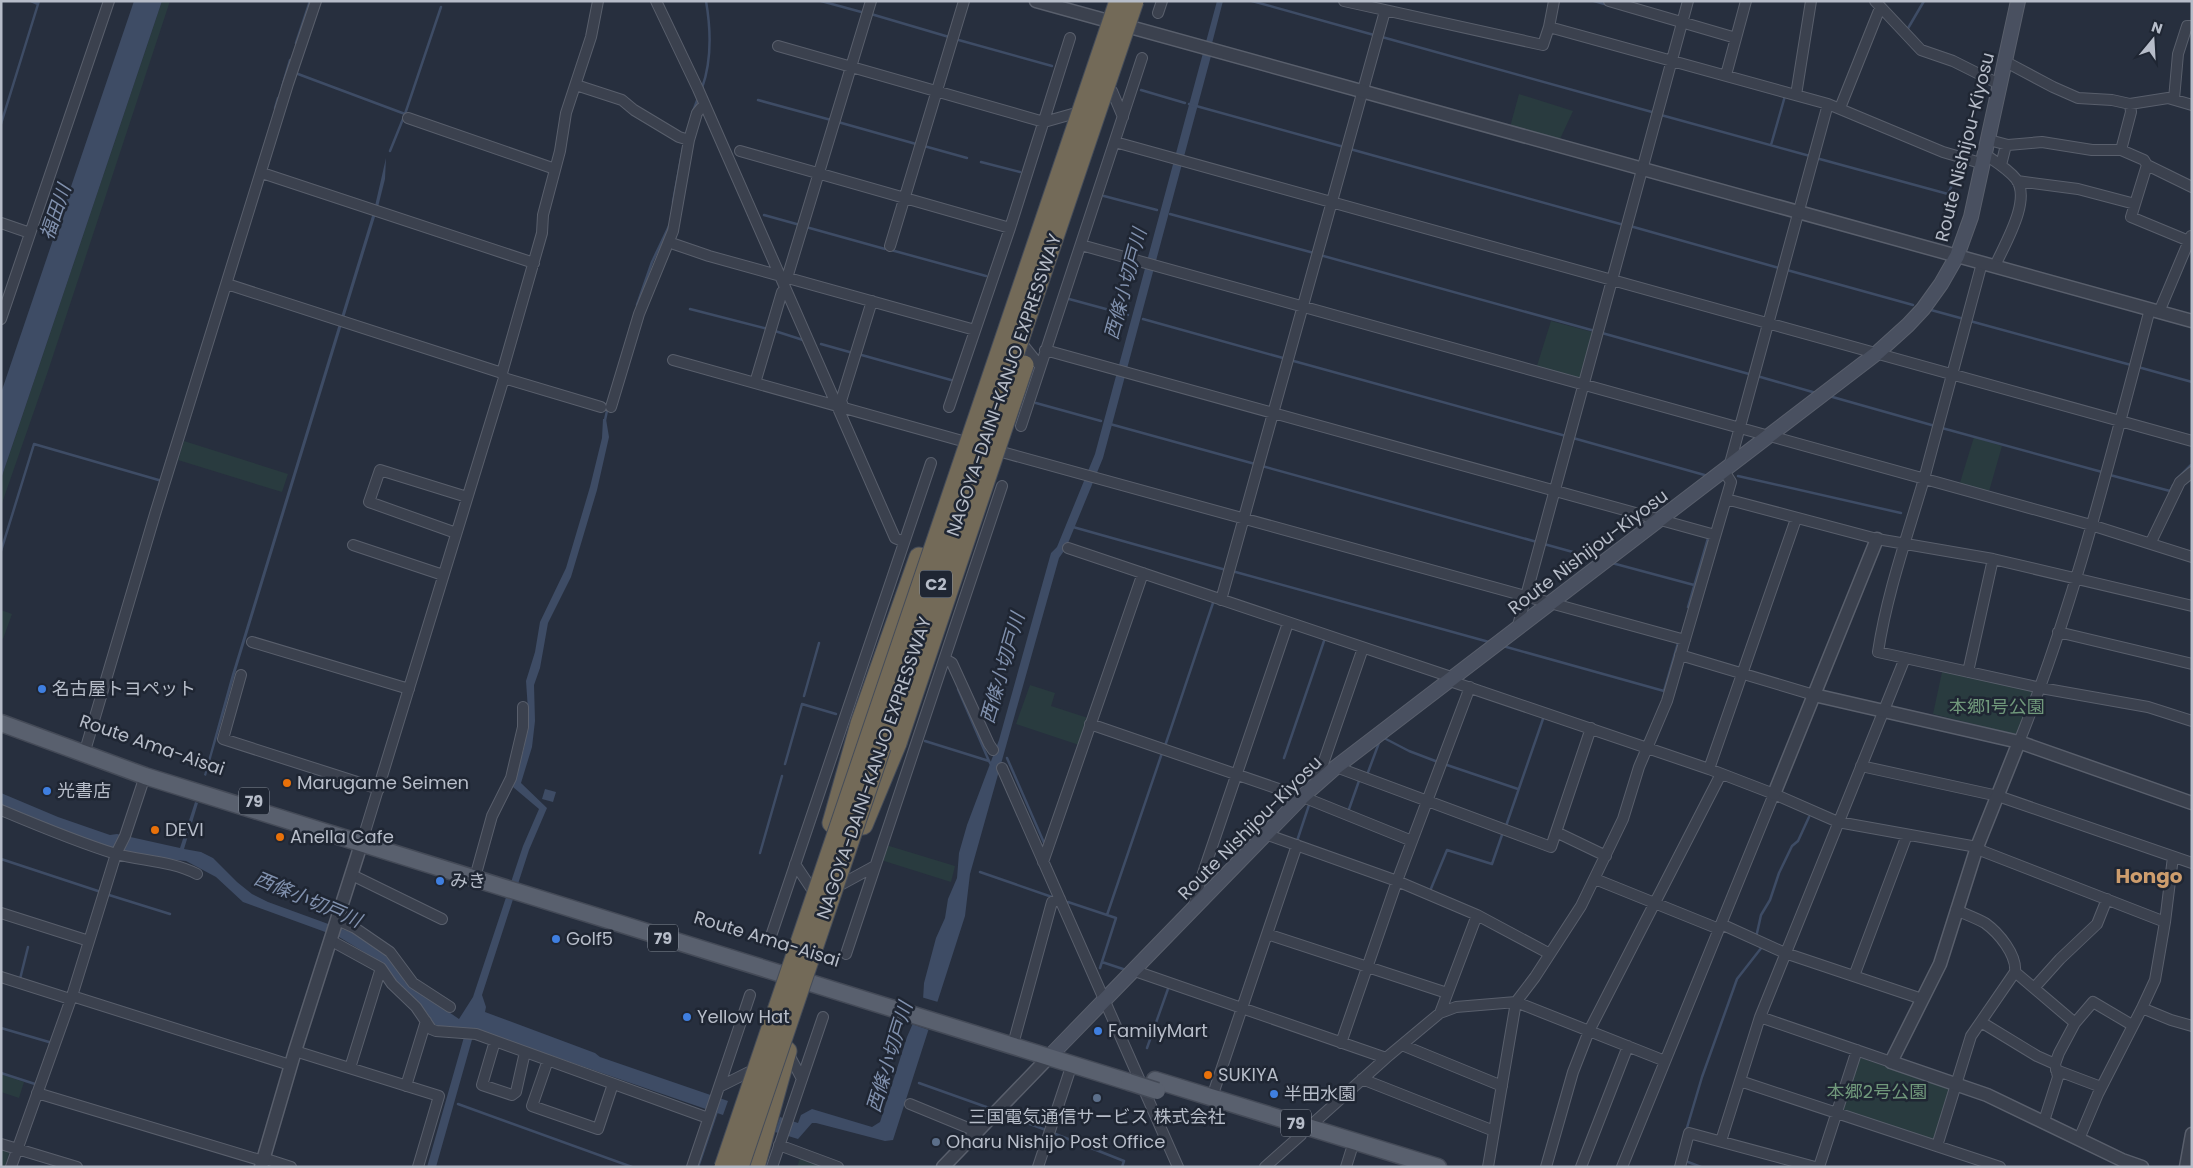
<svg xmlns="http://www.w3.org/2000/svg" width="2193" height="1168" viewBox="0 0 2193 1168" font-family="Poppins,'Noto Sans JP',sans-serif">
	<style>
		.green { fill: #293b3f }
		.water { fill: #3e4c65 }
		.pier { fill: #272f3e }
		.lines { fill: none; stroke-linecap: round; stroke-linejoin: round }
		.stream { stroke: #3e4c65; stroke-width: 2.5 }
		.minor-casing { stroke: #595f6c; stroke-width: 12 }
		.tertiary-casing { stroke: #595f6c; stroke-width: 15 }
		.secondary-casing { stroke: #595f6c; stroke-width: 16 }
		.primary-casing { stroke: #444a57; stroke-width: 19 }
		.motorway-casing { stroke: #454c59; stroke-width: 21 }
		.minor { stroke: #3b414e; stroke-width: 10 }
		.tertiary { stroke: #3b414e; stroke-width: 12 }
		.secondary { stroke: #495060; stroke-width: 14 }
		.primary { stroke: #59606e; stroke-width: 16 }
		.motorway { stroke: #736a58; stroke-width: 19 }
		.primary-bridge-casing { stroke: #444a57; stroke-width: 19; stroke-linecap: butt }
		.motorway-bridge-casing { stroke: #454c59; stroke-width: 21; stroke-linecap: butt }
		.primary-bridge { stroke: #59606e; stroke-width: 16 }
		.motorway-bridge { stroke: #736a58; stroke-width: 19 }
		.shop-dot { fill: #3f7fe0; stroke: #1f2633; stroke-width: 2 }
		.food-dot { fill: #e8710a; stroke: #1f2633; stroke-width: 2 }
		.service-dot { fill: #5c6f8a; stroke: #1f2633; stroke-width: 2 }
		.labels { text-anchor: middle; stroke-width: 5; stroke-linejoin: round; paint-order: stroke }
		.shield { fill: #1f2633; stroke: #89909c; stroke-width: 1 }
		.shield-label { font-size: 16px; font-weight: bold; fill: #b7bdc9 }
		.street-label { font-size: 18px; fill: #b7bdc9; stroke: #1f2633 }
		.poi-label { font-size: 18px; fill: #b7bdc9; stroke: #1f2633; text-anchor: start }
		.park-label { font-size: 18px; fill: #70987b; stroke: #1f2633 }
		.water-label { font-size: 19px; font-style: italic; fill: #8191ae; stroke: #1f2633 }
		.quarter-label { font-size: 20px; font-weight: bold; fill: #cd9d6d; stroke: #1f2633 }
	</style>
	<rect width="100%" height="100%" fill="#272f3e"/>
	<path class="green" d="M 162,1 L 170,1 L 48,371 L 1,506 L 1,479 Z
		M 1519,94 L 1573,111 L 1560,139 L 1510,127 Z
		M 1551,321 L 1596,333 L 1582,380 L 1536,369 Z
		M 1974,437 L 2002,446 L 1988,495 L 1959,486 Z
		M 184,441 L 288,474 L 282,492 L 178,460 Z
		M 1,610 L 12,614 L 3,639 L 1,638 Z
		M 1942,672 L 2032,691 L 2034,695 L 2019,732 L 2014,734 L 1933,714 Z
		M 1030,685 L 1055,693 L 1051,706 L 1088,718 L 1079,745 L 1016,724 Z
		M 886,845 L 955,866 L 951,882 L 881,860 Z
		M 1861,1058 L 1952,1089 L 1935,1140 L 1844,1110 L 1842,1107 L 1857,1060 Z
		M 1,1074 L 24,1082 L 19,1098 L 1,1092 Z
		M 1,1148 L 10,1151 L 5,1167 L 1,1167 Z
		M 801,1155 L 819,1162 L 817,1167 L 797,1167 Z"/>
	<path class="water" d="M 134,1 L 162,1 L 1,479 L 1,393 Z
		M 1217,1 L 1223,1 L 1209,55 L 1211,56 L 1103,458 L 1066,548 L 1059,558 L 970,874 L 965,916 L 893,1140 L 885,1141 L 816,1123 L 812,1123 L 798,1139 L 775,1132 L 780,1117 L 798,1123 L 801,1115 L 812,1109 L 872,1127 L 880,1122 L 907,1037 L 923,1000 L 924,983 L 936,938 L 945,918 L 948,899 L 957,878 L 959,853 L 967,825 L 999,740 L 1051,553 L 1057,547 L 1095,454 Z
		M 386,158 L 385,179 L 378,207 L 235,674 L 206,776 L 204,775 L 232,674 L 375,206 Z
		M 603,419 L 606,419 L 609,437 L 597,490 L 571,577 L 548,623 L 540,668 L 534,685 L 535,721 L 532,747 L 521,783 L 547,808 L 529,850 L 482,995 L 486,1007 L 485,1012 L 595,1053 L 600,1057 L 728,1101 L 723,1115 L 475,1029 L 436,1167 L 427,1167 L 464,1037 L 435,1026 L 423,1008 L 393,981 L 382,963 L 339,937 L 243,902 L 216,877 L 186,861 L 158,858 L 111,848 L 1,807 L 1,793 L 58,817 L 110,835 L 117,834 L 180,848 L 195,802 L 198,803 L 184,849 L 201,852 L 213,858 L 237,882 L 252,894 L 268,902 L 353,933 L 386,955 L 395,964 L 405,982 L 459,1019 L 473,997 L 523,846 L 539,809 L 513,787 L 524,748 L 528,710 L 526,681 L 535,652 L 540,622 L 566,568 L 590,487 L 602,438 Z
		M 545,789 L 556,792 L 553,802 L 542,799 Z"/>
	<path class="pier" d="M 921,997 L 938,1002 L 929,1030 L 912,1024 Z"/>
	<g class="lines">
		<path class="stream" d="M 31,1 L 38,4
			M 821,1 L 865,13
			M 1252,1 L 1374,35
			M 1594,1 L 1608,5
			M 871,14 L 949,37
			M 1907,30 L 1924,1
			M 1382,37 L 1652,112
			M 955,39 L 1052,66
			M 296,43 L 310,1
			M 298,74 L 405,114 L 390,151
			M 282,87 L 290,60
			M 702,88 C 712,60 711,30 706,1
			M 1141,90 L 1185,103
			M 758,100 L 831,120
			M 1189,104 L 1344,147
			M 275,108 L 278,98
			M 405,114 L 441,7
			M 692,114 L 698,98
			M 1661,115 L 1810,156
			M 838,122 L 916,144
			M 1,124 L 39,1
			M 1771,145 L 1785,96
			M 924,146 L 967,158
			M 1350,149 L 1624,225
			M 1816,158 L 1948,194 L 1962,163
			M 981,162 L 1020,172
			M 1104,196 L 1157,210
			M 673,202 L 683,148
			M 1170,214 L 1314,253
			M 764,215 L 800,225
			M 1630,226 L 1779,268
			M 806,227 L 885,249
			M 891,250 L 986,276
			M 1320,255 L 1595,331
			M 1787,270 L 1913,305
			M 1069,299 L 1128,315
			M 637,305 L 652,262 L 670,224
			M 690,309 L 768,329
			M 1931,310 L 1964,319
			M 1143,319 L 1283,358
			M 1970,321 L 2131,365
			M 775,331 L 803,340
			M 1602,333 L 1749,374
			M 821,344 L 853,353
			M 858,354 L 951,380
			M 1290,360 L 1566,436
			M 2138,367 L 2192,382
			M 1757,376 L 1816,393
			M 1829,396 L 1935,426
			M 1036,403 L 1101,421
			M 605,420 L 608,406
			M 1110,424 L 1255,464
			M 1942,428 L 2102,472
			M 1573,438 L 1708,476
			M 1262,466 L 1537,542
			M 2110,475 L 2170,491 L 2173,485
			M 1738,476 L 1901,513
			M 2176,480 L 2191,465
			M 1073,527 L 1226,570
			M 1544,544 L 1598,559
			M 1,551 L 34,444 L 162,481
			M 1612,563 L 1694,585
			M 1232,571 L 1489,642
			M 1688,607 L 1708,538
			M 1503,646 L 1664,691 L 1678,643
			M 958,689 L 989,761
			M 804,696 L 819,643
			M 925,741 L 989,761 L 992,766
			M 1165,746 L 1214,600
			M 1007,758 L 1045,845
			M 1284,758 L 1325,638
			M 785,764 L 802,704 L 836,714
			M 1444,764 L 1518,789
			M 1367,775 L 1380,740 L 1384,738 L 1409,751 L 1438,762
			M 1348,812 L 1360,778
			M 1506,826 L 1544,716
			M 1297,841 L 1310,802
			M 760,853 L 782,776
			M 1,859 L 98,891
			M 980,872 L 1052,897
			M 1430,891 L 1447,850 L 1492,864 L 1503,832
			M 109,895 L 170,914
			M 1068,902 L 1116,918 L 1100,968
			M 1107,915 L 1162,753
			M 1757,933 L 1761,915 L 1770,900 L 1779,873 L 1792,846 L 1798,841 L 1809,817
			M 1102,962 L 1126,970
			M 20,979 L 28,947
			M 1,1028 L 49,1042
			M 1147,1048 L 1169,986
			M 1,1073 L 35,1084
			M 919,1083 L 992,1109
			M 458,1104 L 632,1167
			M 1003,1114 L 1046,1130
			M 1686,1131 L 1702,1077 L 1737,979 L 1762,947
			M 1053,1133 L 1124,1161 L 1122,1167
			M 1688,1162 L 1701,1167
			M 698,1167 L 717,1111"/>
		<g class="minor-casing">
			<path id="minor" d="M 656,1 L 698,89 L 895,538 L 904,542
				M 1344,1 L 1543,45 L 1549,27 L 1828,104 L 1943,152 L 1984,164
				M 1609,1 L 1736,38 L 1746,1
				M 1875,1 L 1921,50 L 1953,61 L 2001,85
				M 1158,13 L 1162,1
				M 1549,27 L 1554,1
				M 778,46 L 1044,122 L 1083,111
				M 2006,62 L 2053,87 L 2078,98 L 2112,100 L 2130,104 L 2168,98 L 2192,105
				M 1726,75 L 1736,38
				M 576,85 L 622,100 L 634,110 L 679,137 L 689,140
				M 1112,91 L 1123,117
				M 1796,95 L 1811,1
				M 2174,99 L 2178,54 L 2187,26 L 2192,26
				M 1840,108 L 1880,8
				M 408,118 L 555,169
				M 1989,140 L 2008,145 L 2042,142 L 2092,150 L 2121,150 L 2144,160 L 2147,165 L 2192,187
				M 1115,142 L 2192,441
				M 2121,150 L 2131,112 L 2130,104
				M 740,151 L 1010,228
				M 1986,155 C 1996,162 2008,169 2016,179 C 2032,200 2004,245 1995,266
				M 2001,165 L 2006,145
				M 2147,165 L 2131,217 L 2189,241
				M 262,173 L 534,263
				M 2017,181 L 2078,189 L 2135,204
				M 1,223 L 30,233
				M 674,244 L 709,256 L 975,330
				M 1081,245 L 1769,436
				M 890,246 L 964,1
				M 1982,263 C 1963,335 1944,407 1924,479 C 1907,537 1887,593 1878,652 L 2041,688 L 2148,707 L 2192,721
				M 787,278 L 871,1
				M 227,284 L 502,373
				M 2159,312 L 2191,236
				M 1,319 L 109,1
				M 1024,346 L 1040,366
				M 1045,350 L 1715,535
				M 673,360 L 973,444
				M 504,378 L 601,407
				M 755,383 L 782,292 L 785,290
				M 611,407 L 639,314 L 673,231 L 689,140 L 697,113 L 701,108 L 705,107
				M 949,407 L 1010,228 L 1070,38
				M 844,408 L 841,401 L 872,301
				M 1021,426 L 1142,58
				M 1770,436 L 2091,525 L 2192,557
				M 991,449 L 1685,640
				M 1729,467 L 1828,104
				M 1726,499 L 1877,539 L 1993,559 L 2192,606
				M 456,533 L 369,502 L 380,470 L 467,497
				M 2151,542 L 2180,482 L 2192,472
				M 353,545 L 443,575
				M 1068,548 L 1454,678
				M 1221,600 L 1385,11
				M 1517,629 L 1688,1
				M 2058,632 L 2192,664
				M 252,642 L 409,689
				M 1680,655 L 1814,695
				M 945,659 L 952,663 L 989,744 L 993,750
				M 1968,672 L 1993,559
				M 241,675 L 223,739 L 379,789
				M 1450,681 L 1709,769 L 1774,794 L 1838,822 L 1977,847
				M 1090,724 L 1302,797
				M 2019,742 C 2075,603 2111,455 2150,309
				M 84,754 L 155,514 L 288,84 L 316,1
				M 1861,766 L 1998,796 L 2192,863
				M 1336,767 L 1551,847 L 1556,832 L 1606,856
				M 1002,768 L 1178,1167
				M 1709,769 L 1796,519
				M 1316,784 L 1363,648
				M 1303,797 L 1412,841
				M 1,810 C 39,826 77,842 116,854 C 143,861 172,861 197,874
				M 1556,832 L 1591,728
				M 364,835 L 504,378 L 502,373 L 542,233 L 543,215 L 560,151 L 566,113 L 591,37 L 598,1
				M 1268,835 L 1397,881 L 1477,915 L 1550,954
				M 1977,849 L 2165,922 L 2173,857
				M 1043,862 L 1143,573
				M 795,864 L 811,888
				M 477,870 L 492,816 L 511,778 L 523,727 L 523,707
				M 352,875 L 442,919
				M 1595,879 L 1719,929
				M 842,884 L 875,866
				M 1193,909 L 1200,882 L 1288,623
				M 1,913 L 89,941
				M 337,920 L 355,928 L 390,952 L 413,983 L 450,1007
				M 1721,924 L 1785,953 L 1922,999
				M 772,933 L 931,463
				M 1267,934 L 1447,993
				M 330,940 L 381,968 L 392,984 L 416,1007 L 431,1029 L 436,1031 L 476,1034 L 708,1118
				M 846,954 L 1002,486
				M 1135,971 L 1386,1058
				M 2015,972 L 2075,1023
				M 1854,976 L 1907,835
				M 1,977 L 70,999
				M 2034,988 L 2060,959 L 2097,924 L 2107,899
				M 72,996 L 290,1065
				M 2142,1008 L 2155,980 L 2165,922
				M 1440,1013 L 1477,915
				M 1760,1017 L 1891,1062
				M 1981,1022 L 2037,1056 L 2055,1064
				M 1015,1037 L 1052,902 L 1060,899
				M 495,1041 L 482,1085 L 512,1095 L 516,1092 L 525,1052
				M 1341,1043 L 1397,881 L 1470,687
				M 1402,1045 L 1502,1086
				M 295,1051 L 439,1096 L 418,1167
				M 787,1051 L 802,1079
				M 548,1060 L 532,1106 L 598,1129 L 613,1084
				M 350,1068 L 381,968
				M 2056,1070 L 2101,1087
				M 1362,1079 L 1494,1131
				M 1740,1081 L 2000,1167
				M 406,1086 L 426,1021
				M 719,1087 L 749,1072
				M 37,1093 L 263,1161
				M 1212,1097 L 1297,845
				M 910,1104 L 978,1132
				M 2042,1122 L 2045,1118 L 2058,1077 L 2055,1064 L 2059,1053 L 2075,1023 L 2093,1002 L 2132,1025
				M 1309,1127 L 1386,1058 L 1440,1013 L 1456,1007 L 1516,1002 L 1665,1061
				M 2079,1139 L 2098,1094 L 2142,1008 L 2171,1020 L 2192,1026
				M 1721,1141 L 1760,1017 L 1905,658
				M 1,1144 L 77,1167
				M 779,1145 L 838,1167
				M 1937,1146 L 1971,1036 L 2015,972 C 2017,955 1999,933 1985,923 C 1976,918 1965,914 1956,910
				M 263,1158 L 291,1167
				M 11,1167 L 72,996 L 116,854 L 125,836 L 145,776
				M 692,1167 L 750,995
				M 772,1167 L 823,1017
				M 1038,1167 L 1072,1064
				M 1265,1167 L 1301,1135
				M 1346,1167 L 1351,1151
				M 1488,1167 L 1516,1002 L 1535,977 L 1581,906 L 1623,819 L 1639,767 L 1667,701 L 1726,499 L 1731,482 L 1724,471
				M 1546,1167 L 1573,1072 L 1589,1031 L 1721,774
				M 1581,1167 L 1628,1046
				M 1622,1167 L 1774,794
				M 1680,1167 L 1689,1133 L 1815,1167
				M 1819,1167 L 1857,1050"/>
		</g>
		<g class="tertiary-casing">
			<path id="tertiary" d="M 1036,1 L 2192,321
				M 1814,695 L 2019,742 L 2192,803
				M 2019,742 L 1977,847 L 1940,964 L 1891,1062 L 1987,1095 L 2122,1160 L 2142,1167
				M 1774,794 L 1877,539
				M 261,1167 L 295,1051 L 364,835
				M 943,1167 L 1049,1057
				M 2186,1167 L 2192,1134"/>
		</g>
		<g class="secondary-casing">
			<path id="secondary" d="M 1049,1057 L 1302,797 L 1336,767 L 1877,353 L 1908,325 L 1923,309 L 1941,284 L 1957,256 L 1971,217 L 2018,1"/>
		</g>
		<g class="primary-casing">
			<path id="primary" d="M 1,723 L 145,776 L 1129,1082
				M 1155,1080 L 1438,1167"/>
		</g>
		<g class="motorway-casing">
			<path id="motorway" d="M 832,823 L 860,724 L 919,557
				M 863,825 L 897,743
				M 755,1167 L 787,1051"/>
		</g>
		<use href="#minor" class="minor"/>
		<use href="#tertiary" class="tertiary"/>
		<use href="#secondary" class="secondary"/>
		<use href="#primary" class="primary"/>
		<use href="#motorway" class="motorway"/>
		<g class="primary-bridge-casing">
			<path id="primary-bridge" d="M 1129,1082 L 1157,1091"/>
		</g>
		<g class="motorway-bridge-casing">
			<path id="motorway-bridge" d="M 897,743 L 1024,365
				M 724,1167 L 1119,1
				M 739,1167 L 1134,1"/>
		</g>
		<use href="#primary-bridge" class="primary-bridge"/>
		<use href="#motorway-bridge" class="motorway-bridge"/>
	</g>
	<g class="shop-dot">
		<circle cx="42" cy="689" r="5"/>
		<circle cx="47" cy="791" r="5"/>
		<circle cx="440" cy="881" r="5"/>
		<circle cx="556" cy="939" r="5"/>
		<circle cx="687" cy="1017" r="5"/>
		<circle cx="1098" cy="1031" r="5"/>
		<circle cx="1274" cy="1094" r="5"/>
	</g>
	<g class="food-dot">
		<circle cx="287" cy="783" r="5"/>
		<circle cx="155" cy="830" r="5"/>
		<circle cx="280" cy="837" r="5"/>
		<circle cx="1208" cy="1075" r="5"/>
	</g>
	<g class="service-dot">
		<circle cx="1097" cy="1098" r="5"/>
		<circle cx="936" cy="1142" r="5"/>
	</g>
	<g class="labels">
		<g class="shield">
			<rect x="920" y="570.5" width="32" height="27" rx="4"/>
			<rect x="239" y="787.5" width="30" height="27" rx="4"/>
			<rect x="648" y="924.5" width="30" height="27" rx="4"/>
			<rect x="1281" y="1109.5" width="30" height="27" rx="4"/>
		</g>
		<g class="shield-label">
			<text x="936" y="590">C2</text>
			<text x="254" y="807">79</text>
			<text x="663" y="944">79</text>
			<text x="1296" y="1129">79</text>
		</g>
		<g class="street-label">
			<text transform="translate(1965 147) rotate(-76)" y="6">Route Nishijou-Kiyosu</text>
			<text transform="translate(1004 385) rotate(-71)" y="6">NAGOYA-DAINI-KANJO EXPRESSWAY</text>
			<text transform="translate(1588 552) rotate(-37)" y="6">Route Nishijou-Kiyosu</text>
			<text transform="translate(152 745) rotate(19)" y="6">Route Ama-Aisai</text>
			<text transform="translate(874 768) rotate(-71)" y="6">NAGOYA-DAINI-KANJO EXPRESSWAY</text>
			<text transform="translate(1250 828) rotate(-45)" y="6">Route Nishijou-Kiyosu</text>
			<text transform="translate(767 939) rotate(17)" y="6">Route Ama-Aisai</text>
		</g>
		<g class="poi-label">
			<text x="52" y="695">名古屋トヨペット</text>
			<text x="297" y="789">Marugame Seimen</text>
			<text x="57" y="797">光書店</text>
			<text x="165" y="836">DEVI</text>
			<text x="290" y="843">Anella Cafe</text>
			<text x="450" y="887">みき</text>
			<text x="566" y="945">Golf5</text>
			<text x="697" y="1023">Yellow Hat</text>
			<text x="1108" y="1037">FamilyMart</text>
			<text x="1218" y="1081">SUKIYA</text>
			<text x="1284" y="1100">半田水園</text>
			<text x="1097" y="1123" text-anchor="middle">三国電気通信サービス 株式会社</text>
			<text x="946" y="1148">Oharu Nishijo Post Office</text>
		</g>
		<g class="park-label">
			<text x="1997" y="713">本郷1号公園</text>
			<text x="1877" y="1098">本郷2号公園</text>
		</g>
		<g class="water-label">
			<text transform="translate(55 212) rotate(-71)" y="7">福田川</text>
			<text transform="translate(1125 284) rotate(-75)" y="7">西條小切戸川</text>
			<text transform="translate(1002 668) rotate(-74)" y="7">西條小切戸川</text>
			<text transform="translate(308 899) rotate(23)" y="7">西條小切戸川</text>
			<text transform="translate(889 1057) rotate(-73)" y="7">西條小切戸川</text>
		</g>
		<g class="quarter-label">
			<text x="2149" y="883">Hongo</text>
		</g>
	</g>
	<rect width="2193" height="1168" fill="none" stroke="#b7bdc9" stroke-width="5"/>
	<g transform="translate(2153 40) rotate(18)" stroke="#1f2633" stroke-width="4" paint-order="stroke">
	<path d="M0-4L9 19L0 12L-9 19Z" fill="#b7bdc9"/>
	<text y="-8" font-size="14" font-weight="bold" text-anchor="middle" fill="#b7bdc9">N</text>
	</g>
</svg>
